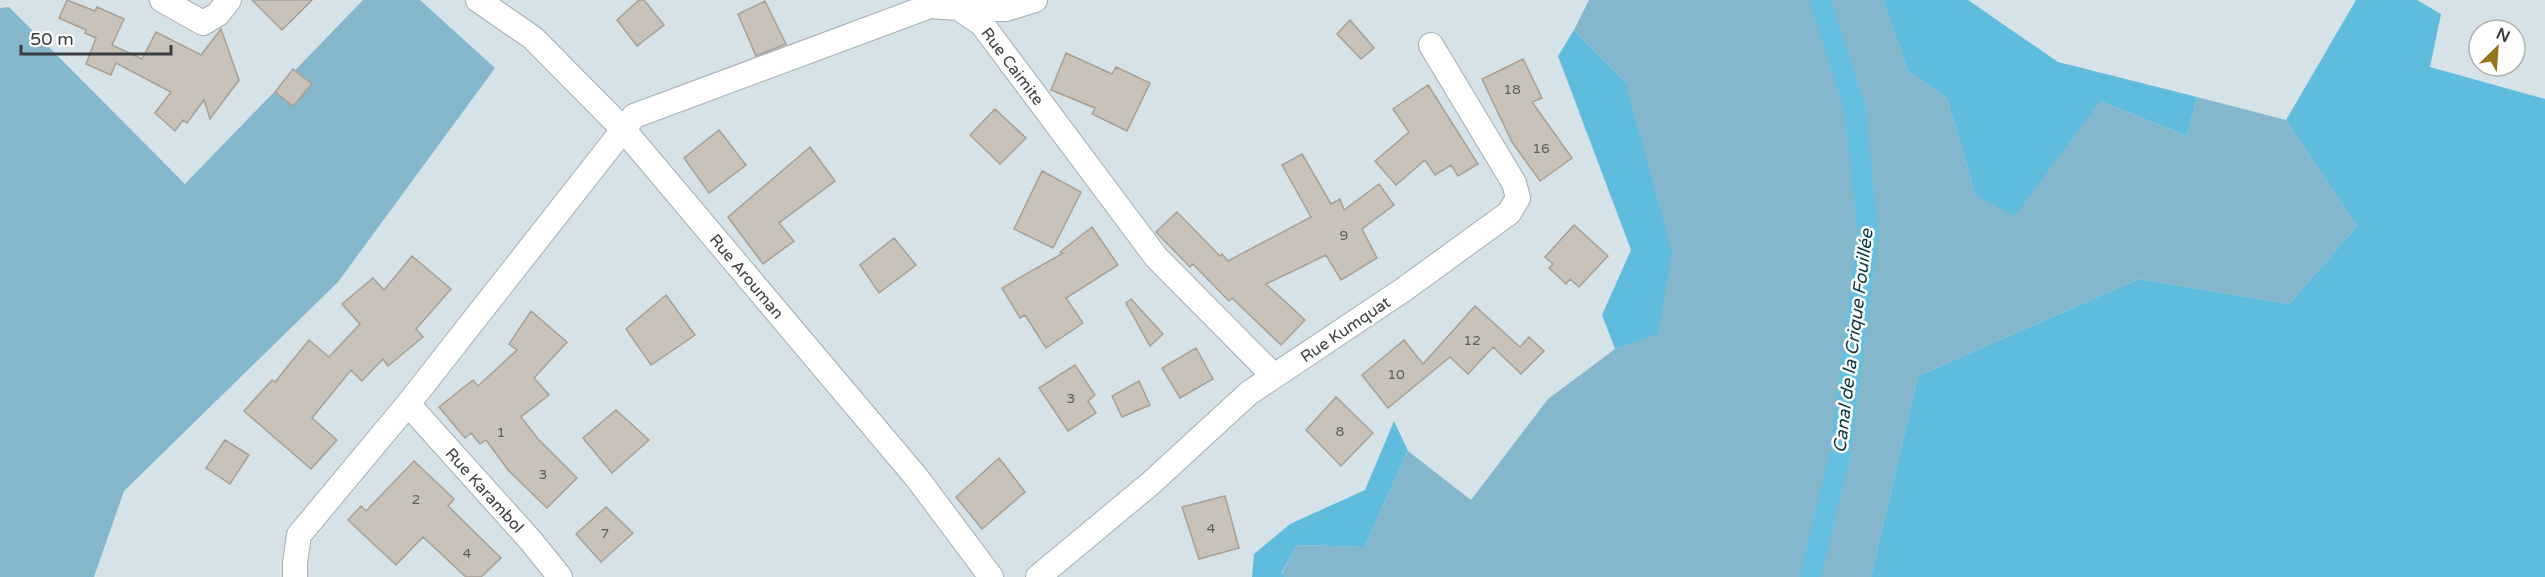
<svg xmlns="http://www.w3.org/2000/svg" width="2545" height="577" viewBox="0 0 2545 577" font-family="'Varela Round',sans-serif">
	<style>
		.green { fill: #84b7cb }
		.forest { fill: #60bcdd }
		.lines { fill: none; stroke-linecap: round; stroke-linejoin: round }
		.canal { stroke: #64c0e1; stroke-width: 21 }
		.building { fill: #c8c2b8; stroke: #a6a096; stroke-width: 1.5 }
		.minor-casing { stroke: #a2aeb3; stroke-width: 26 }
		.minor { stroke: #fff; stroke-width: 24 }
		.labels { text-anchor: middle; stroke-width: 5; stroke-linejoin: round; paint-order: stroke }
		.number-label { font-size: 14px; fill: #5c5e5d }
		.street-label { font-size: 16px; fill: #383d3f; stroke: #fff }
		.water-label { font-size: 18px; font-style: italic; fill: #0a3644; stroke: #fff }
	</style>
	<rect width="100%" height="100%" fill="#d5e2e7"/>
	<path class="green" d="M 363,0 L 420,0 L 495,68 L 338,282 L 124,491 L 94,577 L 0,577 L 0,8 L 9,7 L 185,184 Z
		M 1589,0 L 1883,0 L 1908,71 L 1947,98 L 1976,196 L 2100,101 L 2187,136 L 2197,97 L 2286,120 L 2357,226 L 2289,304 L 2139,279 L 1918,376 L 1871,577 L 1286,577 L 1281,575 L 1297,545 L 1364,547 L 1408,451 L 1471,500 L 1548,399 L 1615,349 L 1658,333 L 1625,82 L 1574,30 Z"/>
	<path class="forest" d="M 1883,0 L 1968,0 L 2058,62 L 2197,97 L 2187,136 L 2100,101 L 2015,216 L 1976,196 L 1947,98 L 1908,71 Z
		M 2356,0 L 2417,0 L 2441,14 L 2430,67 L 2545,99 L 2545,577 L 1871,577 L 1918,376 L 2139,279 L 2289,304 L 2357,226 L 2286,120 Z
		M 1574,30 L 1625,82 L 1672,252 L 1658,334 L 1615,349 L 1602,315 L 1631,250 L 1558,56 Z
		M 1394,421 L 1408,451 L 1364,547 L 1297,545 L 1281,574 L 1286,577 L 1252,577 L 1254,554 L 1290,524 L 1365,490 Z"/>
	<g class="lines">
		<path class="canal" d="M 1810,577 L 1840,455 L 1868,234 L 1855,109 L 1820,0"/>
	</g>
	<path class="building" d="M 67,0 L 95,11 L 97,7 L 124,19 L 112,45 L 142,59 L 156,32 L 201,55 L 221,29 L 239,80 L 210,119 L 204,100 L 187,123 L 183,120 L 175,131 L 155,113 L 171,92 L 116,63 L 111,75 L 86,64 L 96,38 L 85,33 L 86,30 L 59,18 Z
		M 252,0 L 312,0 L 282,30 Z
		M 639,0 L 644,0 L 664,25 L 637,46 L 617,20 Z
		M 765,1 L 786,44 L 756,56 L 738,14 Z
		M 1350,20 L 1374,48 L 1361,59 L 1337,34 Z
		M 1066,53 L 1112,74 L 1116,67 L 1150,83 L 1127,131 L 1092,114 L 1095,108 L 1051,90 Z
		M 1523,59 L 1542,98 L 1532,102 L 1572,158 L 1540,181 L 1512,142 L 1482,79 Z
		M 293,69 L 312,84 L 293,106 L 275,92 Z
		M 1428,85 L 1478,164 L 1458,176 L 1451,165 L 1435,175 L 1425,160 L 1396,185 L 1375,161 L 1409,132 L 1393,109 Z
		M 995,109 L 1026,138 L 1000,164 L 970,135 Z
		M 719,130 L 746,165 L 709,193 L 684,158 Z
		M 810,147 L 835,181 L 779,223 L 794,241 L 763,264 L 728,217 Z
		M 1302,154 L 1331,204 L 1340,199 L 1344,210 L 1379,184 L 1394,205 L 1362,229 L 1377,258 L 1341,280 L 1326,255 L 1266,284 L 1305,320 L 1281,345 L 1232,298 L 1229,301 L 1193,264 L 1190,267 L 1156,232 L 1177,212 L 1220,256 L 1222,254 L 1228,261 L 1311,217 L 1282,165 Z
		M 1042,171 L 1081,192 L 1053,248 L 1014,229 Z
		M 1574,225 L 1608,256 L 1579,287 L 1570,279 L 1566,284 L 1549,268 L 1553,264 L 1545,257 Z
		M 1092,227 L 1118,265 L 1066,298 L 1083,323 L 1046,348 L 1025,315 L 1020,318 L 1002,288 L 1063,253 L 1060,252 Z
		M 894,238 L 916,265 L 879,293 L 860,265 Z
		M 412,256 L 451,289 L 416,329 L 423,337 L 388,366 L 383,359 L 362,381 L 351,370 L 312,418 L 337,440 L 311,469 L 244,411 L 272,380 L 275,382 L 309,340 L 329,357 L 360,324 L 342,304 L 373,278 L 384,290 Z
		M 666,295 L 695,335 L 651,365 L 626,329 Z
		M 1131,299 L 1163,334 L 1150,346 L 1126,303 Z
		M 1475,306 L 1520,347 L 1529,337 L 1544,351 L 1521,374 L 1493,347 L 1468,374 L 1450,357 L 1388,408 L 1362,375 L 1404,340 L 1423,364 Z
		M 531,311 L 567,342 L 534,378 L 549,395 L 521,417 L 538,439 L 577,478 L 547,508 L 508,470 L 486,440 L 480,444 L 471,433 L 465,438 L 439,407 L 473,380 L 478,386 L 517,350 L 509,344 Z
		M 1196,348 L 1213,379 L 1180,398 L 1162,368 Z
		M 1075,365 L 1095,395 L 1088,401 L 1096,413 L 1068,431 L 1039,388 Z
		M 1139,381 L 1150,405 L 1122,417 L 1112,396 Z
		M 1336,397 L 1373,433 L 1341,466 L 1306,430 Z
		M 616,410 L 649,440 L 612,473 L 583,438 Z
		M 225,440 L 249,455 L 230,484 L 206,468 Z
		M 999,458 L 1025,492 L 982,529 L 956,497 Z
		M 414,461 L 454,499 L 448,506 L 501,558 L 481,577 L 466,577 L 423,537 L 396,565 L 348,520 L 361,506 L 366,511 Z
		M 1225,496 L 1239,548 L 1199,559 L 1182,507 Z
		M 606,507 L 633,533 L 601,562 L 576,534 Z"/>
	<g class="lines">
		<g class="minor-casing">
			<path id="minor" d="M 162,0 L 203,23 L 218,14 L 229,0
				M 478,0 L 533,38 L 623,129 L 917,478 L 991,577
				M 958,8 L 1006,9 L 1035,0
				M 408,404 L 531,541 L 560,577
				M 295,577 L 295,563 L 299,535 L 408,404 L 634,116 L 930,6 L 958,8 L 982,24 L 1156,257 L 1273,375
				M 1038,577 L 1151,483 L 1249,393 L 1403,290 L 1509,213 L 1518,198 L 1514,183 L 1431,45"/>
		</g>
		<use href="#minor" class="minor"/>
	</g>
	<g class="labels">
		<g class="number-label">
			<text x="1512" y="94">18</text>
			<text x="1541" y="153">16</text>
			<text x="1344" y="240">9</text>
			<text x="1472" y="345">12</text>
			<text x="1396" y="379">10</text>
			<text x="1071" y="403">3</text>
			<text x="1340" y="436">8</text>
			<text x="501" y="437">1</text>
			<text x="543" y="479">3</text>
			<text x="416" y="504">2</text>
			<text x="1211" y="533">4</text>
			<text x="605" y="538">7</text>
			<text x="467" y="558">4</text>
		</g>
		<g class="street-label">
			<text transform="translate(1013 66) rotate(53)" y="6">Rue Caimite</text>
			<text transform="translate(747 276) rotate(50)" y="6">Rue Arouman</text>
			<text transform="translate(1345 329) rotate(-34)" y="6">Rue Kumquat</text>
			<text transform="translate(485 490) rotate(48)" y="6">Rue Karambol</text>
		</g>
		<g class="water-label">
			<text transform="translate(1853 341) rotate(-83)" y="6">Canal de la Crique Fouillée</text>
		</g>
	</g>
	<g transform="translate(2497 48) rotate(25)"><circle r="28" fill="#ffffff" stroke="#afb1b2" stroke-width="1.5"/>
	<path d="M0-4.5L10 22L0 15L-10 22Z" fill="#9a731f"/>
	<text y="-9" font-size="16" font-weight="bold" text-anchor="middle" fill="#383d3f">N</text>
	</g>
	<path d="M21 45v9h150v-9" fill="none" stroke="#383d3f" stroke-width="3"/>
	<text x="30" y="45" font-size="18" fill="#383d3f" stroke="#ffffff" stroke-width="4.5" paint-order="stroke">50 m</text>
</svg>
